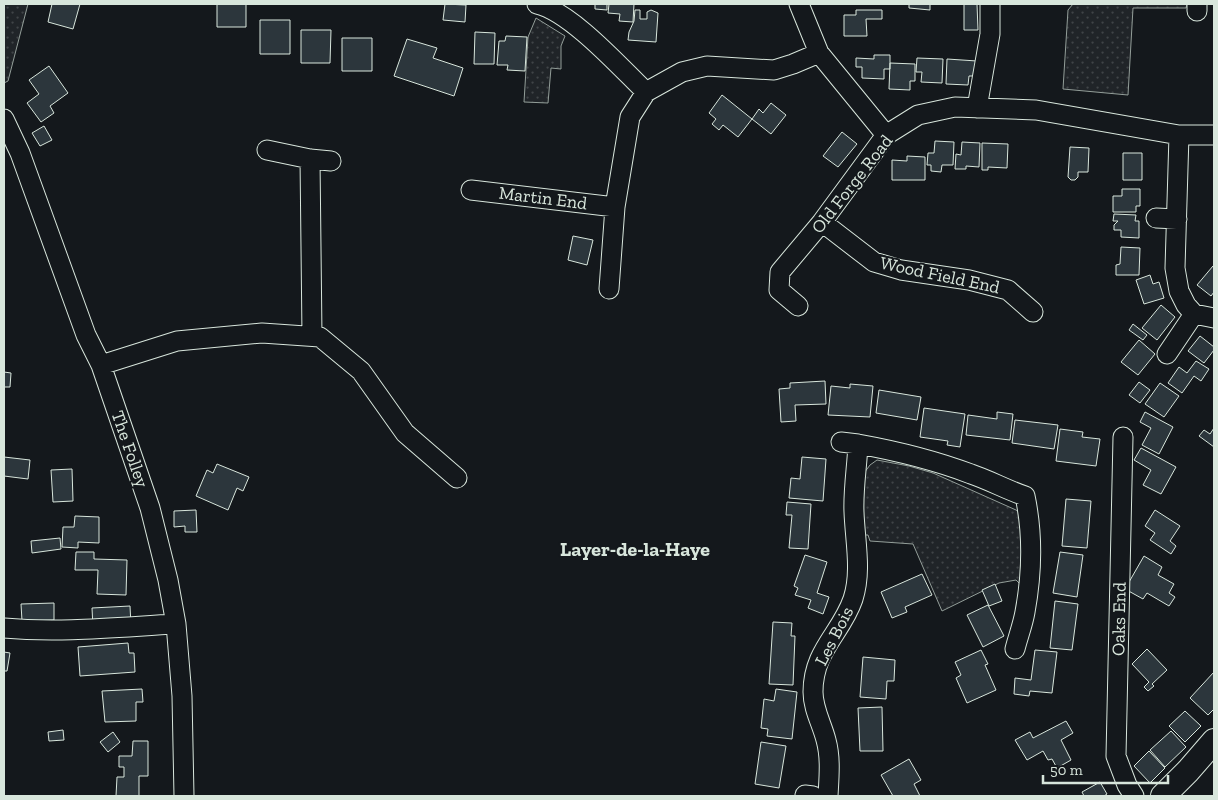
<svg xmlns="http://www.w3.org/2000/svg" width="1218" height="800" viewBox="0 0 1218 800" font-family="'Zilla Slab',serif">
	<style>
		.grass { fill: url(#grass-dots); stroke: #939e99 }
		.building { fill: #2c363c; stroke: #d8e6dc }
		.lines { fill: none; stroke-linecap: round; stroke-linejoin: round }
		.minor-casing { stroke: #d8e6dc; stroke-width: 21 }
		.major-casing { stroke: #d8e6dc; stroke-width: 26 }
		.minor { stroke: #14181c; stroke-width: 19 }
		.major { stroke: #14181c; stroke-width: 24 }
		.labels { text-anchor: middle; stroke-width: 4; stroke-linejoin: round; paint-order: stroke }
		.street-label { font-size: 18px; fill: #d8e6dc; stroke: #14181c }
		.quarter-label { font-size: 20px; font-weight: bold; fill: #d8e6dc; stroke: #14181c }
	</style>
	<defs>
		<pattern id="grass-dots" width="8" height="8" patternUnits="userSpaceOnUse" patternTransform="scale(1.25)"><rect width="8" height="8" fill="#202428"/><path d="M2 2h.1M6 6h.1" fill="none" stroke="#404447" stroke-width="1.8" stroke-linecap="round"/></pattern>
	</defs>
	<rect width="100%" height="100%" fill="#14181c"/>
	<path class="grass" d="M 4,4 L 28,4 L 8,81 L 4,83 Z
		M 1073,4 L 1187,4 L 1186,8 L 1133,8 L 1128,95 L 1063,89 L 1068,10 Z
		M 536,18 L 565,36 L 561,46 L 561,69 L 551,68 L 548,103 L 524,102 L 528,37 Z
		M 877,460 L 909,466 L 933,473 L 1016,510 L 1023,515 L 1023,587 L 1016,580 L 999,583 L 942,611 L 913,544 L 870,541 L 868,535 L 863,535 L 861,477 L 870,465 Z"/>
	<path class="building" d="M 52,4 L 80,4 L 73,29 L 48,22 Z
		M 217,4 L 246,4 L 246,27 L 217,27 Z
		M 445,4 L 466,5 L 465,22 L 443,20 Z
		M 595,4 L 607,4 L 607,10 L 595,9 Z
		M 609,4 L 634,4 L 633,22 L 619,21 L 620,14 L 608,13 Z
		M 909,4 L 930,4 L 930,10 L 909,8 Z
		M 964,4 L 977,4 L 978,30 L 964,30 Z
		M 635,10 L 640,10 L 640,19 L 647,19 L 647,12 L 651,10 L 658,13 L 656,42 L 628,40 L 629,32 L 634,21 Z
		M 856,10 L 882,10 L 882,19 L 866,19 L 867,36 L 844,36 L 844,15 L 856,15 Z
		M 260,20 L 290,20 L 290,54 L 260,54 Z
		M 301,30 L 331,30 L 330,63 L 301,63 Z
		M 475,32 L 495,33 L 494,64 L 474,64 Z
		M 506,36 L 527,37 L 525,71 L 507,70 L 508,65 L 497,65 L 499,41 L 505,41 Z
		M 342,38 L 372,38 L 372,71 L 342,71 Z
		M 407,39 L 437,48 L 433,58 L 463,68 L 454,96 L 394,76 Z
		M 874,55 L 890,55 L 890,69 L 884,69 L 884,79 L 862,78 L 862,67 L 856,67 L 856,58 L 874,59 Z
		M 917,58 L 943,59 L 942,83 L 921,82 L 922,72 L 916,72 Z
		M 947,59 L 977,61 L 976,76 L 969,76 L 968,85 L 946,84 Z
		M 890,63 L 915,64 L 915,81 L 910,81 L 910,90 L 889,89 Z
		M 49,66 L 68,93 L 50,106 L 54,113 L 41,122 L 27,103 L 39,94 L 29,80 Z
		M 722,95 L 752,119 L 738,137 L 723,125 L 719,130 L 712,124 L 716,119 L 709,113 Z
		M 771,103 L 786,115 L 771,134 L 752,119 L 759,109 L 763,113 Z
		M 44,126 L 52,140 L 40,146 L 32,133 Z
		M 842,132 L 857,144 L 838,167 L 823,156 Z
		M 935,141 L 954,142 L 953,165 L 942,165 L 941,172 L 931,171 L 931,165 L 927,165 L 928,153 L 934,153 Z
		M 962,142 L 980,143 L 979,167 L 966,166 L 966,169 L 955,169 L 956,154 L 961,155 Z
		M 982,143 L 1008,144 L 1007,168 L 988,167 L 988,170 L 982,170 Z
		M 1070,147 L 1089,148 L 1088,172 L 1078,172 L 1078,177 L 1075,180 L 1071,180 L 1068,177 Z
		M 1123,153 L 1142,153 L 1142,180 L 1123,180 Z
		M 907,156 L 925,157 L 925,180 L 892,180 L 892,160 L 907,161 Z
		M 1122,189 L 1140,189 L 1140,206 L 1136,206 L 1136,212 L 1113,212 L 1113,196 L 1122,196 Z
		M 1114,214 L 1136,215 L 1135,221 L 1139,221 L 1139,238 L 1121,237 L 1121,230 L 1114,230 L 1114,225 L 1118,221 L 1113,221 Z
		M 573,236 L 593,240 L 587,265 L 568,260 Z
		M 1121,247 L 1140,248 L 1139,275 L 1116,275 L 1116,265 L 1120,264 Z
		M 1213,266 L 1214,268 L 1214,292 L 1211,296 L 1197,285 Z
		M 1150,275 L 1153,284 L 1159,282 L 1164,298 L 1144,304 L 1136,280 Z
		M 1161,305 L 1175,317 L 1157,340 L 1142,328 Z
		M 1133,324 L 1147,335 L 1143,340 L 1129,330 Z
		M 1200,336 L 1214,347 L 1214,350 L 1204,363 L 1188,351 Z
		M 1139,340 L 1155,354 L 1138,375 L 1121,362 Z
		M 1196,361 L 1209,369 L 1201,381 L 1194,376 L 1182,393 L 1168,383 L 1179,367 L 1187,373 Z
		M 4,372 L 11,373 L 10,387 L 4,387 Z
		M 825,381 L 826,404 L 795,405 L 796,421 L 781,422 L 779,389 L 790,388 L 790,383 Z
		M 1139,382 L 1150,390 L 1140,403 L 1129,395 Z
		M 1160,383 L 1179,396 L 1164,417 L 1145,404 Z
		M 850,384 L 873,386 L 870,417 L 828,415 L 831,386 L 850,388 Z
		M 879,390 L 921,397 L 917,420 L 876,413 Z
		M 924,408 L 965,414 L 960,447 L 947,445 L 948,441 L 920,437 Z
		M 997,412 L 1013,414 L 1010,440 L 966,435 L 968,415 L 997,419 Z
		M 1145,412 L 1173,427 L 1159,454 L 1142,445 L 1151,428 L 1140,422 Z
		M 1015,420 L 1058,425 L 1054,449 L 1012,443 Z
		M 1214,428 L 1214,447 L 1199,436 L 1204,430 L 1210,434 Z
		M 1060,429 L 1083,432 L 1082,437 L 1100,439 L 1096,466 L 1056,461 Z
		M 1141,448 L 1176,467 L 1161,494 L 1143,485 L 1151,470 L 1134,460 Z
		M 4,457 L 30,460 L 28,479 L 4,476 Z
		M 802,457 L 826,459 L 823,501 L 789,498 L 791,478 L 800,479 Z
		M 217,464 L 249,477 L 243,491 L 237,488 L 228,510 L 196,496 L 207,470 L 213,473 Z
		M 72,469 L 73,501 L 53,502 L 51,470 Z
		M 1066,499 L 1091,501 L 1087,548 L 1062,546 Z
		M 787,502 L 811,504 L 808,549 L 789,548 L 792,515 L 786,515 Z
		M 196,510 L 197,532 L 185,532 L 185,526 L 174,527 L 174,511 Z
		M 1155,510 L 1180,526 L 1170,541 L 1176,546 L 1171,554 L 1150,540 L 1155,533 L 1145,526 Z
		M 75,516 L 99,517 L 99,543 L 78,542 L 78,548 L 62,547 L 63,527 L 74,527 Z
		M 60,538 L 61,549 L 32,553 L 31,541 Z
		M 76,552 L 94,552 L 94,559 L 127,560 L 126,595 L 97,594 L 98,570 L 75,570 Z
		M 1060,552 L 1083,555 L 1077,597 L 1053,593 Z
		M 805,555 L 827,562 L 817,593 L 829,597 L 823,614 L 808,608 L 811,600 L 795,595 L 798,588 L 794,586 Z
		M 1144,556 L 1162,567 L 1158,575 L 1174,584 L 1169,593 L 1175,597 L 1169,606 L 1147,593 L 1143,599 L 1125,589 Z
		M 922,574 L 932,595 L 905,607 L 907,612 L 892,618 L 881,592 Z
		M 995,584 L 1002,601 L 989,606 L 982,590 Z
		M 1055,601 L 1078,604 L 1072,650 L 1050,648 Z
		M 54,603 L 54,620 L 22,621 L 21,604 Z
		M 988,605 L 1004,636 L 983,647 L 967,615 Z
		M 130,606 L 131,626 L 93,628 L 92,608 Z
		M 773,622 L 792,623 L 791,636 L 795,636 L 793,685 L 769,684 Z
		M 128,643 L 129,653 L 134,653 L 135,672 L 80,676 L 78,647 Z
		M 1147,649 L 1167,670 L 1152,684 L 1154,686 L 1148,691 L 1144,687 L 1149,682 L 1132,664 Z
		M 981,650 L 988,664 L 985,665 L 996,690 L 967,703 L 956,678 L 961,675 L 955,662 Z
		M 1035,650 L 1057,652 L 1052,693 L 1030,691 L 1029,696 L 1014,694 L 1015,678 L 1031,680 Z
		M 4,652 L 10,653 L 7,671 L 4,671 Z
		M 863,657 L 895,660 L 894,681 L 887,681 L 886,699 L 860,697 Z
		M 1214,672 L 1214,709 L 1208,715 L 1190,698 Z
		M 142,689 L 143,702 L 136,702 L 136,721 L 105,722 L 102,691 Z
		M 776,689 L 797,692 L 792,739 L 767,736 L 768,729 L 761,728 L 764,699 L 774,701 Z
		M 882,707 L 883,751 L 860,751 L 858,708 Z
		M 1185,711 L 1201,726 L 1185,742 L 1169,726 Z
		M 1066,721 L 1073,733 L 1061,740 L 1071,760 L 1057,768 L 1052,759 L 1048,760 L 1043,751 L 1027,760 L 1015,740 L 1030,732 L 1033,738 Z
		M 63,730 L 64,740 L 49,741 L 48,732 Z
		M 1171,731 L 1186,747 L 1165,767 L 1150,750 Z
		M 113,732 L 120,742 L 108,752 L 100,742 Z
		M 133,741 L 148,741 L 148,776 L 139,776 L 139,796 L 116,796 L 117,777 L 124,777 L 124,767 L 119,767 L 119,756 L 132,756 Z
		M 761,742 L 786,746 L 779,788 L 755,784 Z
		M 1149,751 L 1165,768 L 1150,783 L 1134,766 Z
		M 909,759 L 921,780 L 914,784 L 920,796 L 893,796 L 881,775 Z
		M 1100,782 L 1107,794 L 1104,796 L 1084,796 L 1082,792 Z"/>
	<g class="lines">
		<g class="minor-casing">
			<path id="minor" d="M 537,4 C 571,12 620,67 646,92
				M 799,4 L 819,53 L 886,135
				M 1197,11 L 1197,4
				M 977,108 L 990,34 L 990,4
				M 4,119 L 20,153 L 86,335 L 101,365 L 150,508 L 168,580 L 176,624 L 182,696 L 184,796
				M 1179,135 L 1175,268 L 1179,291 L 1186,305 L 1194,314 L 1214,318
				M 267,150 L 310,159 L 331,161
				M 310,159 L 312,336
				M 471,190 L 615,207
				M 1156,218 L 1177,219
				M 822,222 L 874,262 L 901,270 L 969,280 L 1008,290 L 1033,312
				M 609,289 L 615,207 L 630,117 L 646,92 L 682,72 L 707,66 L 774,70 L 793,64 L 819,53
				M 798,306 L 779,290 L 780,272 L 822,222 L 886,135 L 918,115 L 955,107 L 1036,110 L 1179,135 L 1214,135
				M 1167,354 L 1194,314
				M 101,365 L 177,341 L 262,333 L 320,337 L 361,371 L 405,433 L 457,478
				M 1123,437 L 1116,756 L 1127,785 L 1134,796
				M 858,444 C 897,451 934,460 971,474 C 989,480 1007,490 1025,496 C 1033,534 1032,574 1025,612 C 1023,624 1018,637 1015,649
				M 4,628 C 61,633 119,627 176,624
				M 805,795 L 813,796
				M 828,796 C 829,777 831,758 826,740 C 822,724 813,709 813,692 C 813,650 841,634 853,599 C 862,571 855,541 854,512 C 853,490 857,467 858,444 L 841,442"/>
		</g>
		<g class="major-casing">
			<path id="major" d="M 1163,796 L 1188,771 L 1214,741"/>
		</g>
		<use href="#minor" class="minor"/>
		<use href="#major" class="major"/>
	</g>
	<g class="labels">
		<g class="street-label">
			<text transform="translate(852 184) rotate(-52)" y="6">Old Forge Road</text>
			<text transform="translate(543 198) rotate(7)" y="6">Martin End</text>
			<text transform="translate(940 275) rotate(12)" y="6">Wood Field End</text>
			<text transform="translate(130 449) rotate(71)" y="6">The Folley</text>
			<text transform="translate(1119 619) rotate(-89)" y="6">Oaks End</text>
			<text transform="translate(834 636) rotate(-63)" y="6">Les Bois</text>
		</g>
		<g class="quarter-label">
			<text x="635" y="556">Layer-de-la-Haye</text>
		</g>
	</g>
	<rect width="1218" height="800" fill="none" stroke="#d8e6dc" stroke-width="10"/>
	<path d="M1043 775v8h125v-8" fill="none" stroke="#d8e6dc" stroke-width="2.5"/>
	<text x="1050" y="775" font-size="15" fill="#d8e6dc" stroke="#14181c" stroke-width="4" paint-order="stroke">50 m</text>
</svg>
